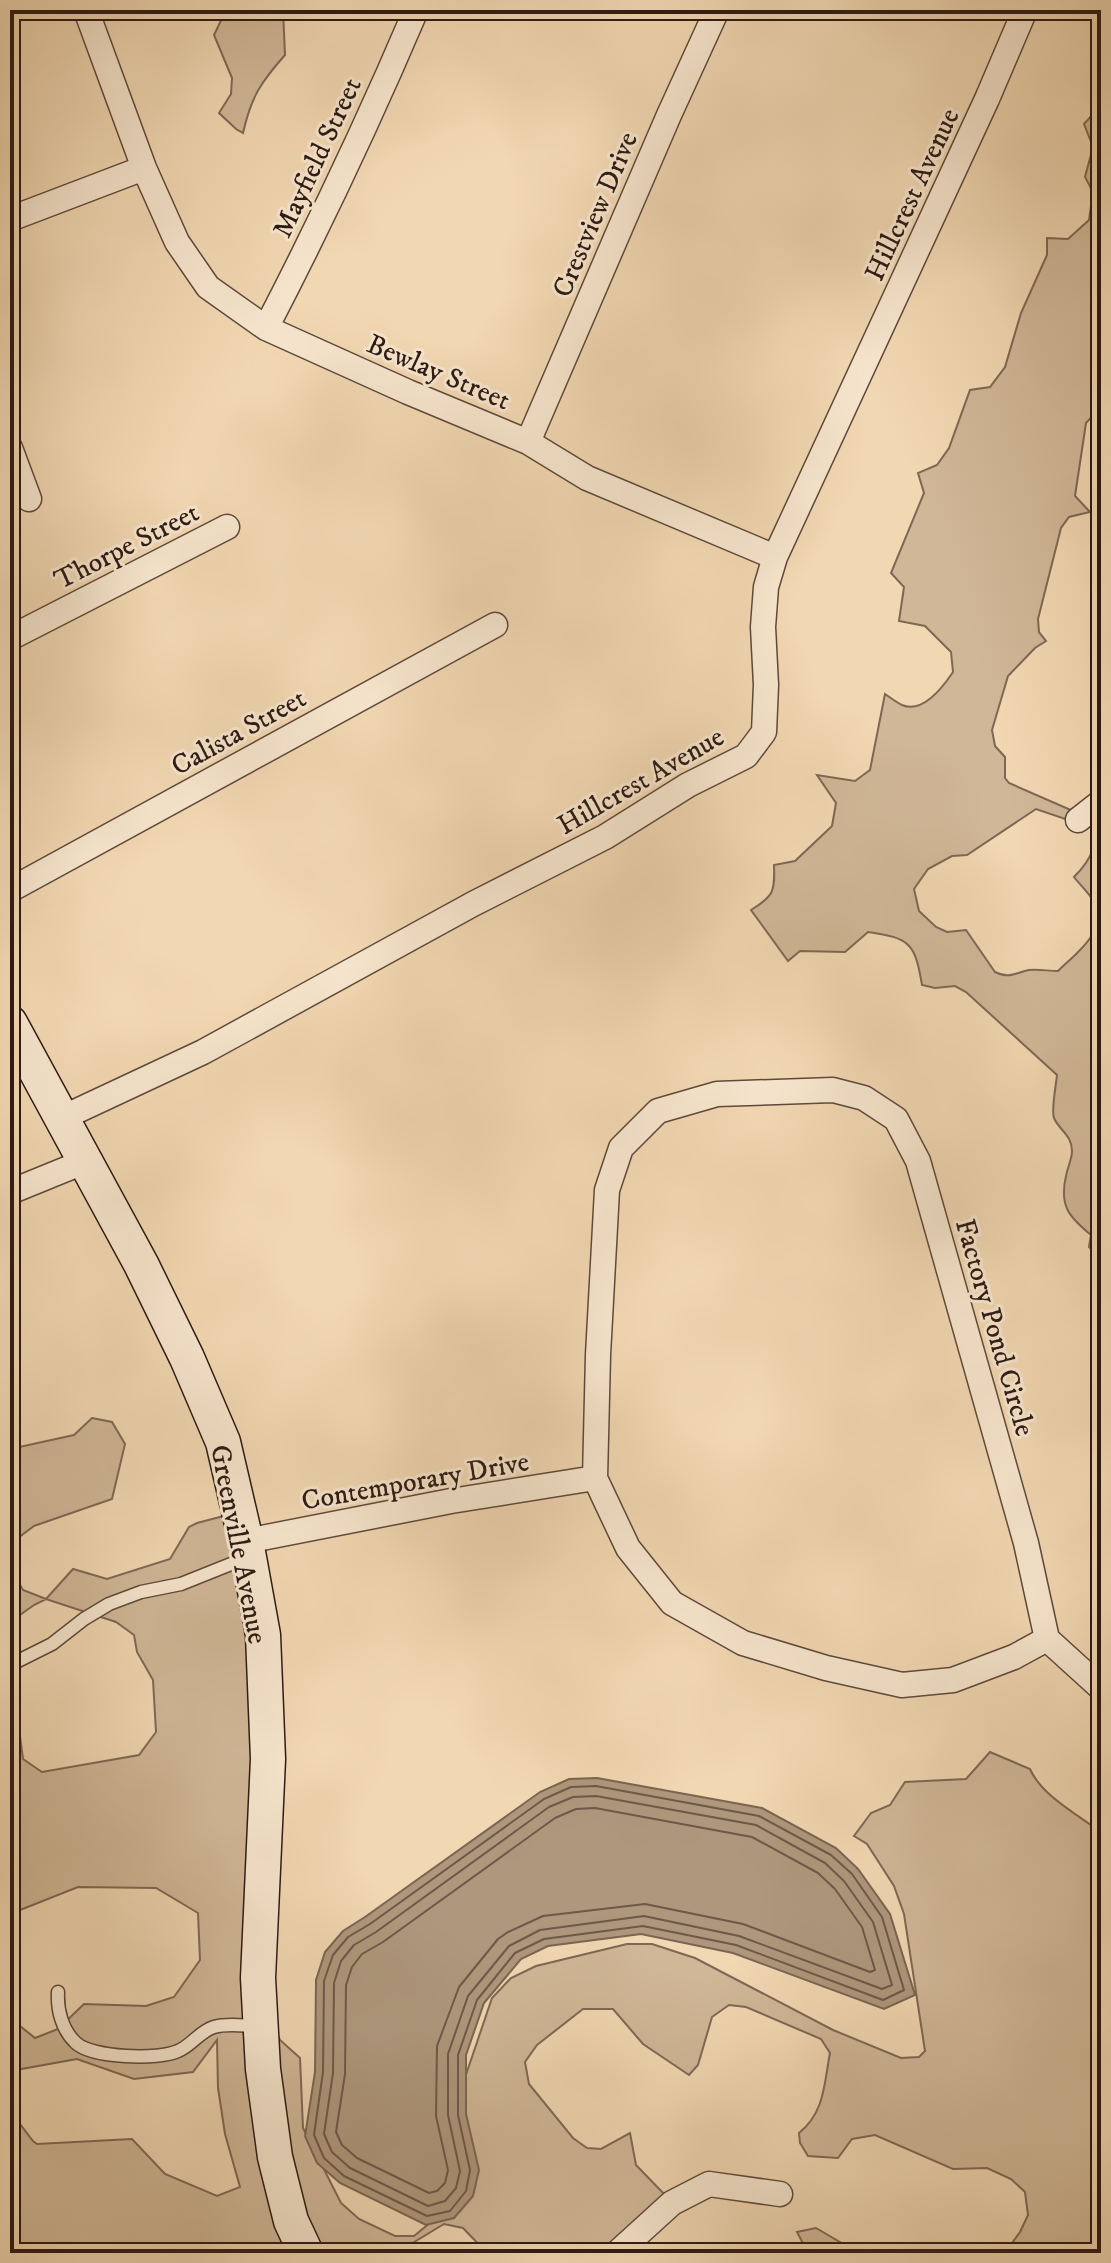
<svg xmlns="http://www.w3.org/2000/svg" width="1111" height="2263" viewBox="0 0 1111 2263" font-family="'IM FELL DW Pica',serif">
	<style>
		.green { fill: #d0b797; stroke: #7e6855; stroke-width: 2 }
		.water { fill: #ae977c; stroke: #7a6552; stroke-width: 2 }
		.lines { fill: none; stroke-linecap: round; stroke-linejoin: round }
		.shore { stroke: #6e5848; stroke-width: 2 }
		.service-casing { stroke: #5e493b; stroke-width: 15 }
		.minor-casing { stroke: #5e493b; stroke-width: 27 }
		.secondary-casing { stroke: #2d1a13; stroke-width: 37 }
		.service { stroke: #f6e5cd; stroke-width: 12 }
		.minor { stroke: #f6e5cd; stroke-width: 24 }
		.secondary { stroke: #f6e5cd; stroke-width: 34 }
		.labels { text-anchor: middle; stroke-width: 6; stroke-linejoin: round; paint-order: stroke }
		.street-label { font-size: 28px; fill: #2d1a13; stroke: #f6e5cd }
	</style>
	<rect width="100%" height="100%" fill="#f1d7b2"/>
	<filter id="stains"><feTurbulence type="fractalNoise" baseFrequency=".0025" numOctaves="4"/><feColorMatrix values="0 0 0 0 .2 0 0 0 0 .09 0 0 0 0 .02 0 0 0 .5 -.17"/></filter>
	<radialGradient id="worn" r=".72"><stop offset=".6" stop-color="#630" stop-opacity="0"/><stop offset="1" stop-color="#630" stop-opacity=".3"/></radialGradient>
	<path class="green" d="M 226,10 L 283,10 L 285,55 C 261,82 251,97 243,133 L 236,129 L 219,113 L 231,94 L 232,78 L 214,35 Z
		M 1101,105 L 1101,407 L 1086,423 L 1075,496 L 1090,512 L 1069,517 L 1061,528 L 1038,619 L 1039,632 L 1046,641 L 1035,648 L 1008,676 L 992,730 L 995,746 L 1005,757 L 1005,778 L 1009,783 L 1080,814 L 1071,821 L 1036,809 L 967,855 L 952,856 L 928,869 L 914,889 L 919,911 L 936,927 L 947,932 L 966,930 L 995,972 C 1009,979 1015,973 1029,970 C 1038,969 1049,971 1058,971 C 1076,953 1108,932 1094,902 C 1090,894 1080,885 1074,877 C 1094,857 1099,841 1093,813 L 1101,800 L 1101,1260 L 1089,1247 L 1091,1235 C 1069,1217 1059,1206 1066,1176 C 1067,1169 1072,1159 1072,1151 C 1072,1135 1059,1130 1054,1118 C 1051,1111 1056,1085 1057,1075 L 966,992 L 955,986 L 935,988 L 922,985 C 915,943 910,938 868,932 L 845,952 L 800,951 L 788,961 L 751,910 C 774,896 775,891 774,865 L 795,861 L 832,826 L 836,803 L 817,775 L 855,781 L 870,770 L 885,694 C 891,698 896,702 902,705 C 923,714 943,687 953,672 L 951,652 L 925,626 L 899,621 L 904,587 L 891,573 L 924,493 L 918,473 L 937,465 L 949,448 L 970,390 L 990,387 L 1005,367 L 1021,313 L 1047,255 L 1047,238 L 1068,239 L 1089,220 L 1093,192 L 1085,177 L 1093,147 L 1084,124 Z
		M 92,1418 L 112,1422 L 125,1444 L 112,1499 L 34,1526 L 10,1544 L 10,1449 L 74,1435 Z
		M 239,1512 L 249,1539 L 267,2014 L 280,2040 L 300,2058 L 303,2128 L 341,2203 L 359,2219 L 395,2236 L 414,2236 L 464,2195 L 454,2110 L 492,1998 L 511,1978 L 536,1966 L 627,1944 L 652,1944 L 695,1958 L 833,2030 L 901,2058 L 919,2057 L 925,2051 L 904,1914 L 894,1886 L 867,1844 L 854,1836 L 871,1813 L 890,1805 L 905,1782 L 966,1779 L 990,1752 L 1030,1769 C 1041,1795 1078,1815 1101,1832 L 1101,2253 L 1005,2253 L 1020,2232 L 1028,2215 L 1025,2192 L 1011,2179 L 987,2168 L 953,2169 L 875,2135 L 852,2139 L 838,2158 L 808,2156 L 800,2143 L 799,2133 C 825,2112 824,2084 830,2053 L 821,2039 L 746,2007 L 729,2005 L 712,2017 L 698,2065 L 689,2075 L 643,2044 L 613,2009 L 583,2009 L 537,2045 L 525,2062 L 529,2084 L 573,2138 L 587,2148 L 601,2149 L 630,2133 L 636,2165 L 667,2197 L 614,2253 L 487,2253 L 463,2228 L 444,2224 L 396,2253 L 10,2253 L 10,2111 L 33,2141 L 37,2144 L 132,2139 L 165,2174 L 217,2196 L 240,2187 L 225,2134 L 218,2088 L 217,2040 L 193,2072 L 134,2079 L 77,2059 L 16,2070 L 10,2083 L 10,2018 L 35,2038 L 58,2029 L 84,2004 L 146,2006 L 174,1997 L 200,1960 L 198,1913 L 156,1888 L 78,1887 L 10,1914 L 10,1709 L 17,1714 L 23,1759 L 42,1772 L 139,1755 L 156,1732 L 153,1680 L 137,1652 L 134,1635 L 116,1622 L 46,1599 L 34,1605 L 10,1622 L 10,1568 L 23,1590 L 46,1599 L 73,1569 L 107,1579 L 170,1559 L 189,1527 L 197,1523 Z
		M 816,2228 L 845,2245 L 851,2253 L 808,2253 L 797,2232 Z"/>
	<path class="water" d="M 597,1778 L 762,1808 L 836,1848 L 858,1869 L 890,1914 L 915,1995 L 884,2009 L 733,1953 L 641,1934 L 548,1946 L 521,1959 L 484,2003 L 466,2055 L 466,2114 L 479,2170 L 473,2196 L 454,2218 L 426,2225 L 340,2183 L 317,2163 L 305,2136 L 315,2072 L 316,1980 L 325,1952 L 343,1931 L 365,1917 L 540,1792 L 569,1779 Z"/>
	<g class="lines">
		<path class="shore" d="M 596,1786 L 759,1816 L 831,1855 L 852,1874 L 882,1917 L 904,1990 L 883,2000 L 736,1945 L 643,1926 L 544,1939 L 515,1953 L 477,2000 L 458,2055 L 458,2115 L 470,2170 L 466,2191 L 450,2211 L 427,2216 L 344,2176 L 324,2158 L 314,2135 L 323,2072 L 324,1981 L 333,1955 L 348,1937 L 370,1924 L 544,1799 L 571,1787 Z
			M 596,1796 L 756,1825 L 825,1863 L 844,1881 L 873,1922 L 892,1985 L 882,1989 L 739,1936 L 644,1916 L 540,1930 L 509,1946 L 468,1996 L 448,2054 L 448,2115 L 460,2171 L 456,2188 L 445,2201 L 428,2206 L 350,2168 L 332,2152 L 324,2134 L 333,2073 L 334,1983 L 341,1961 L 354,1945 L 376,1932 L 549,1807 L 573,1797 Z
			M 595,1808 L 752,1837 L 818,1873 L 835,1889 L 862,1927 L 875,1970 L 870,1972 L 743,1924 L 645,1904 L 543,1916 L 508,1932 L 498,1939 L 459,1987 L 437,2046 L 436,2116 L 448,2170 L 445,2183 L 437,2191 L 429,2193 L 357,2158 L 342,2145 L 336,2132 L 345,2074 L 346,1985 L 352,1967 L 362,1954 L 383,1942 L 555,1818 L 576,1809 Z"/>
		<g class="service-casing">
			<path id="service" d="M 10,1665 L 52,1644 L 84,1619 L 109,1604 L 141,1592 L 181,1584 L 246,1558
				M 58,1992 C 57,2010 62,2030 76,2043 C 92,2058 159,2060 178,2051 C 191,2046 200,2031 214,2027 C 227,2023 244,2026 257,2026"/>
		</g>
		<g class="minor-casing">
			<path id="minor" d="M 86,10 L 144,168 L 177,242 L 208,287 L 266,328 L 408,392 L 528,442 L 587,478 L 775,557
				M 10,219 L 144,168
				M 266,328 C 320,224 370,118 416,10
				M 528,442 L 669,115 L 717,10
				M 10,448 L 29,499
				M 10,638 L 227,527
				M 1078,820 L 1101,802
				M 10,890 L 495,625
				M 833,1090 L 864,1098 L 896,1119 L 918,1161 L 1026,1543 L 1047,1639 L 1014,1657 L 953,1680 L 902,1685 L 826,1668 L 743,1643 L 672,1603 L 628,1548 L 595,1478 L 598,1355 L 607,1190 L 621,1148 L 658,1111 L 717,1094 Z
				M 62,1118 L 203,1052 L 473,904 L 605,837 L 688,785 L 746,756 L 764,732 L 766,685 L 763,627 L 766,587 L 775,557 L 987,99 L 1025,10
				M 10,1192 L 86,1161
				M 246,1541 L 451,1501 L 595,1478
				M 1047,1639 L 1101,1688
				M 617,2253 L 672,2203 L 709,2184 L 780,2194"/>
		</g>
		<g class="secondary-casing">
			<path id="secondary" d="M 10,1023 L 141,1264 L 187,1358 L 223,1442 L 246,1541 L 263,1635 L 268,1759 L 258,1978 L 263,2069 L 275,2157 L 291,2221 L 306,2253"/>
		</g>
		<use href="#service" class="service"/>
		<use href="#minor" class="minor"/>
		<use href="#secondary" class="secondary"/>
	</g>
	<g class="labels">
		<g class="street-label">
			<text transform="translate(316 157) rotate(-65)" y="10">Mayfield Street</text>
			<text transform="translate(911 194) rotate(-65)" y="10">Hillcrest Avenue</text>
			<text transform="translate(594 214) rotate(-67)" y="10">Crestview Drive</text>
			<text transform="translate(439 371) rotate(23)" y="10">Bewlay Street</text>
			<text transform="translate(126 545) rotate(-27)" y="10">Thorpe Street</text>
			<text transform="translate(238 731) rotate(-29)" y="10">Calista Street</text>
			<text transform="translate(640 780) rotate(-30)" y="10">Hillcrest Avenue</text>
			<text transform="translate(996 1327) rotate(74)" y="10">Factory Pond Circle</text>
			<text transform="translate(415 1480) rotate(-10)" y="10">Contemporary Drive</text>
			<text transform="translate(240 1544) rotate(79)" y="10">Greenville Avenue</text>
		</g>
	</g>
	<rect width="1111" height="2263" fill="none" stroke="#f1d7b2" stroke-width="40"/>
	<rect x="12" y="12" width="1087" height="2239" fill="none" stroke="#2d1a13" stroke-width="4"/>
	<rect x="20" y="20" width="1071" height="2223" fill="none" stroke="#2d1a13" stroke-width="2"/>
	<rect width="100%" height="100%" filter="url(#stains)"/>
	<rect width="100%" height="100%" fill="url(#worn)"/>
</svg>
